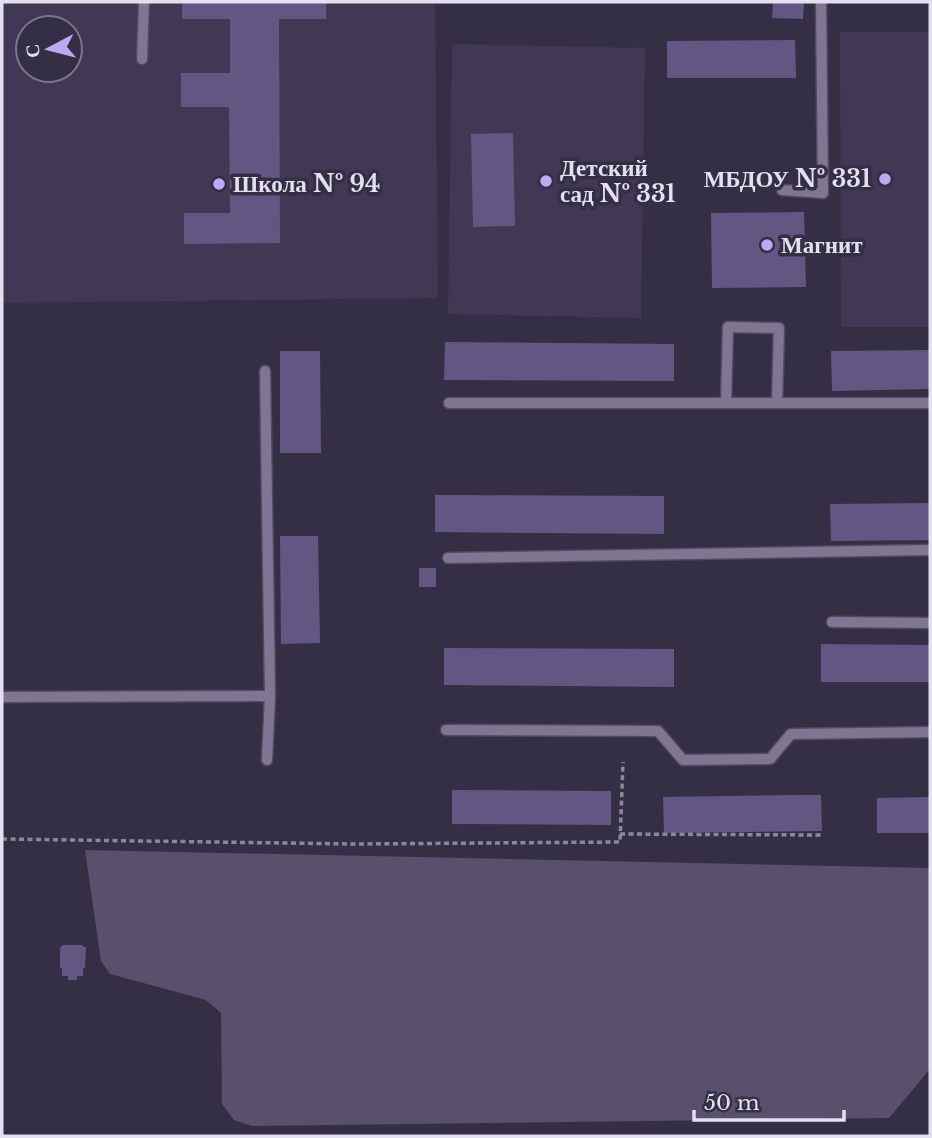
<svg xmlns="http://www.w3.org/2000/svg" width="932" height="1138" viewBox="0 0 932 1138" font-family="'Libre Baskerville',serif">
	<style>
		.built { fill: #403855; fill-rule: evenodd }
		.green { fill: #58506d }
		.building { fill: #635682 }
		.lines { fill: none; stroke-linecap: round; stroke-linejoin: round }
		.lane-casing { stroke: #504b5f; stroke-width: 13 }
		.path { stroke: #8c889b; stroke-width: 3.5; stroke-dasharray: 5 3.5; stroke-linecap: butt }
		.lane { stroke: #7e7692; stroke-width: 10 }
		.poi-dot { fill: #bfa9f4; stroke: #352f46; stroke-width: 2.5 }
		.labels { text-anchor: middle; stroke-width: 7; stroke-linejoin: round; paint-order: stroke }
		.poi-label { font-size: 23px; font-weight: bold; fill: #e3e0ef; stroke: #352f46; text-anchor: start }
	</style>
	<rect width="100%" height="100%" fill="#352f46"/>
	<path class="built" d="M 2,2 L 435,2 L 438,298 L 2,303 ZM 28,28 L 70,28 L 70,70 L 28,70 Z
		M 840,32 L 930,32 L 930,327 L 841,327 Z
		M 452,44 L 645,48 L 641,318 L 448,314 Z"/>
	<path class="green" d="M 85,850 L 930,868 L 930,1069 L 889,1118 L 252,1126 L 234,1120 L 222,1104 L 221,1013 L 206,1000 L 110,974 L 101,961 Z"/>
	<path class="building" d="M 182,2 L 326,2 L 326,19 L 279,19 L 280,243 L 184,244 L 184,213 L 230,213 L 229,107 L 181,107 L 181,73 L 230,73 L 230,19 L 182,19 Z
		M 773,2 L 804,2 L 803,19 L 772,18 Z
		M 795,40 L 796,78 L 667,78 L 667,41 Z
		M 513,133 L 515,226 L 473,227 L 471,134 Z
		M 804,212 L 806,287 L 712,288 L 711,213 Z
		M 445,342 L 674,344 L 674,381 L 444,380 Z
		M 930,350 L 930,389 L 832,391 L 831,351 Z
		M 280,351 L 320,351 L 321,453 L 280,453 Z
		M 435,495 L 664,496 L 664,534 L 435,532 Z
		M 930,503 L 930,540 L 831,541 L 830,504 Z
		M 280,536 L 318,536 L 320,643 L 281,644 Z
		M 419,568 L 436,568 L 436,587 L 419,587 Z
		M 821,644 L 930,645 L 930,682 L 821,682 Z
		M 444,648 L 674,649 L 674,687 L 444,685 Z
		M 452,790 L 611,791 L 611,825 L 452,824 Z
		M 798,795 L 821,795 L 822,831 L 664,833 L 663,797 Z
		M 930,797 L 930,833 L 877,833 L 877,798 Z
		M 62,945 L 83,945 L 83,947 L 86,947 L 85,968 L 83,968 L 83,976 L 77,976 L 77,980 L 68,980 L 68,976 L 62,976 L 62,968 L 60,968 L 60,947 L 62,947 Z"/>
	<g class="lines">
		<g class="lane-casing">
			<path id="lane" d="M 142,59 L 144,2
				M 782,190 L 823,193 L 821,2
				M 265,371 L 270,696 L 267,760
				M 449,403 L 930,403
				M 726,403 L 728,327 L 779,328 L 777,403
				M 448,558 L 930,550
				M 832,622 L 930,623
				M 2,697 L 270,696
				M 446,730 L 658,731 L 683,760 L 770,759 L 791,734 L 930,732"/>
		</g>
		<path class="path" d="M 620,834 L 822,835
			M 2,839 L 353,844 L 620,842 L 623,762"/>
		<use href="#lane" class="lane"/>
	</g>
	<g class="poi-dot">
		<circle cx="885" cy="179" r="7"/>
		<circle cx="546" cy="181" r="7"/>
		<circle cx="219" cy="184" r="7"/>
		<circle cx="767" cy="245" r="7"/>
	</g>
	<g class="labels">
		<g class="poi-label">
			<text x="560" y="176">Детский<tspan x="560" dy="26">сад № 331</tspan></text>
			<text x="871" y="187" text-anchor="end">МБДОУ № 331</text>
			<text x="233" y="192">Школа № 94</text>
			<text x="781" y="253">Магнит</text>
		</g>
	</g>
	<rect width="932" height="1138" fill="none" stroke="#e3e0ef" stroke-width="7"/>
	<g transform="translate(49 49) rotate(263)"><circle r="33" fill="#352f46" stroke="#7b768a" stroke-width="2"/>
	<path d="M0-5L12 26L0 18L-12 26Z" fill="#bfa9f4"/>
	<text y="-10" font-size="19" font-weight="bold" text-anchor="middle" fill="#e3e0ef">С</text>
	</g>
	<path d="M694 1110v10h150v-10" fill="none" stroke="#e3e0ef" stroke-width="3.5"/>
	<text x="704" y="1110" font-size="21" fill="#e3e0ef" stroke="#352f46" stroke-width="5" paint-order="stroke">50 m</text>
</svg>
